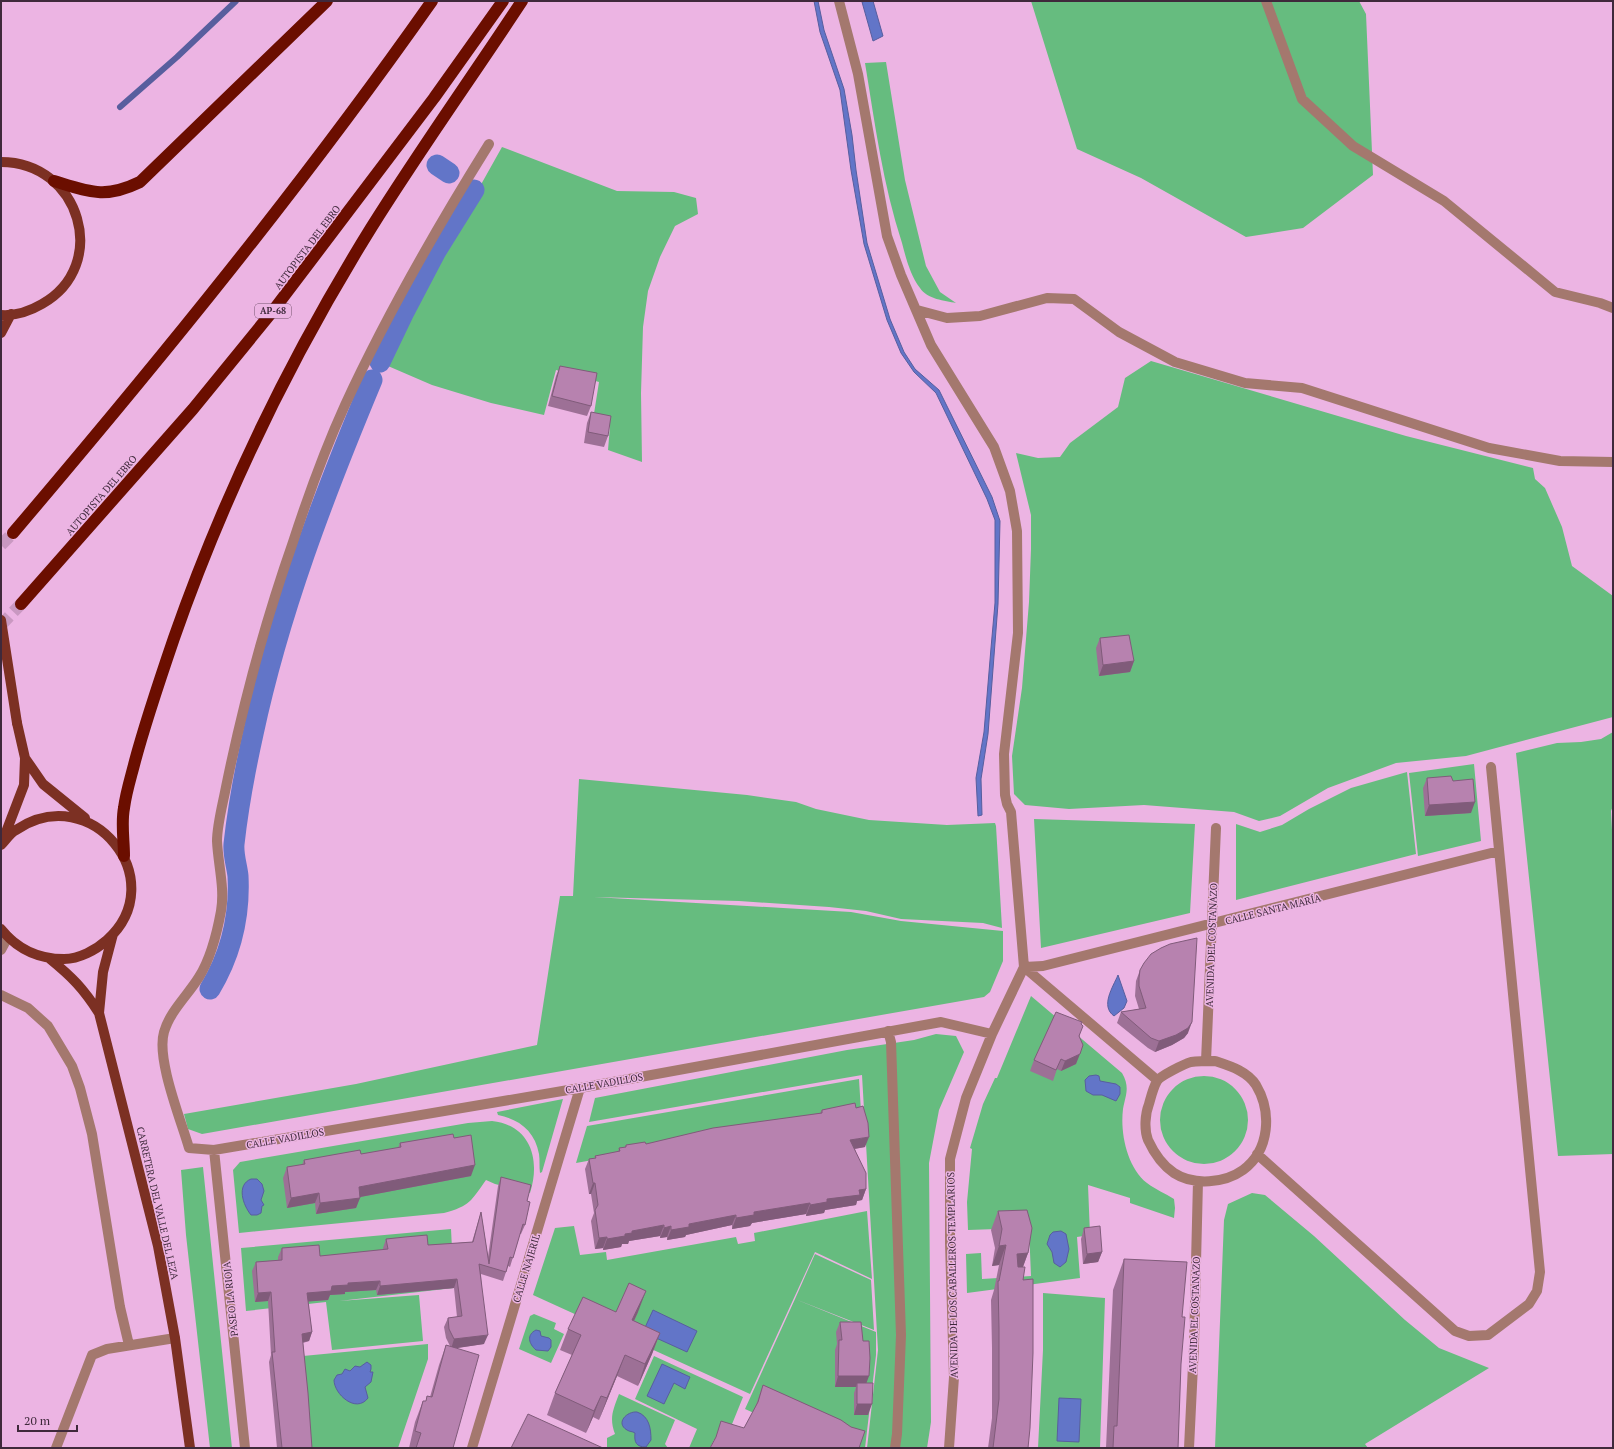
<svg xmlns="http://www.w3.org/2000/svg" width="1614" height="1449" viewBox="0 0 1614 1449" font-family="'PT Serif',serif">
	<style>
		.green { fill: #66bc7f }
		.water { fill: #6275c8; stroke: #585e9e }
		.lines { fill: none; stroke-linecap: round; stroke-linejoin: round }
		.stream { stroke: #585e9e; stroke-width: 6 }
		.canal { stroke: #6275c8; stroke-width: 21 }
		.highway-tunnel { stroke: #c998c1; stroke-width: 12; stroke-dasharray: 12 6; stroke-linecap: butt }
		.minor { stroke: #a4786e; stroke-width: 10 }
		.major { stroke: #7c3023; stroke-width: 10 }
		.highway { stroke: #6b0e00; stroke-width: 12 }
		.major-bridge { stroke: #7c3023; stroke-width: 10 }
		.wall { fill: #9d7096 }
		.shaded-wall { fill: #805b7a }
		.building { fill: #b782af; stroke: #805b7a }
		.labels { text-anchor: middle; stroke-width: 3; stroke-linejoin: round; paint-order: stroke }
		.shield { fill: #ecb4e3; stroke: #73536d; stroke-width: 1 }
		.shield-label { font-size: 9px; font-weight: bold; fill: #3f293b }
		.street-label { font-size: 10px; fill: #3f293b; stroke: #ecb4e3 }
	</style>
	<rect width="100%" height="100%" fill="#ecb4e3"/>
	<path class="green" d="M 1031,1 L 1359,1 L 1366,14 L 1373,175 L 1303,228 L 1246,237 L 1141,178 L 1077,149 Z
		M 886,62 L 905,180 L 926,266 L 940,292 L 956,303 C 945,301 927,299 920,288 C 910,275 906,258 902,243 C 883,185 875,124 865,63 Z
		M 502,147 L 617,191 L 674,192 L 696,198 L 698,214 L 675,226 L 660,257 L 648,291 L 643,327 L 641,393 L 642,462 L 608,450 L 610,426 L 593,420 L 599,382 L 556,370 L 544,415 L 491,403 L 432,385 L 381,363 Z
		M 1151,361 L 1406,436 L 1533,468 L 1535,479 L 1545,488 L 1562,527 L 1572,566 L 1613,596 L 1613,717 L 1466,756 L 1396,763 L 1328,788 L 1280,816 L 1259,821 L 1234,812 L 1144,805 L 1069,809 L 1025,805 L 1014,794 L 1012,756 L 1022,688 L 1029,602 L 1031,549 L 1031,515 L 1016,453 L 1038,458 L 1060,457 L 1070,443 L 1118,407 L 1125,378 Z
		M 1613,732 L 1613,806 L 1611,811 L 1613,849 L 1613,1154 L 1558,1156 L 1516,753 L 1557,743 L 1581,742 L 1601,739 Z
		M 1474,764 L 1481,841 L 1418,856 L 1409,773 Z
		M 1407,772 L 1416,854 L 1236,900 L 1236,824 L 1260,832 L 1282,825 L 1309,809 L 1351,788 Z
		M 579,779 L 747,795 L 796,802 L 816,809 L 869,820 L 947,825 L 995,823 L 996,826 L 1002,928 L 983,923 L 901,919 L 866,911 L 829,907 L 739,901 L 594,897 L 851,912 L 901,921 L 1003,931 L 1003,961 L 990,992 L 984,997 L 202,1134 L 188,1129 L 184,1114 L 356,1084 L 537,1045 L 560,896 L 573,896 Z
		M 1034,819 L 1195,824 L 1190,913 L 1041,948 Z
		M 1031,996 L 1122,1073 C 1130,1087 1126,1094 1123,1109 C 1120,1133 1127,1167 1147,1183 C 1156,1190 1165,1193 1174,1199 L 1175,1208 L 1174,1218 L 1130,1203 L 1130,1198 L 1088,1185 L 1090,1235 L 1077,1237 L 1080,1278 L 967,1293 L 966,1254 L 981,1253 L 982,1279 L 1031,1276 L 1029,1228 L 968,1230 L 967,1202 L 972,1149 L 970,1148 L 983,1104 L 995,1078 L 997,1078 Z
		M 936,1034 L 956,1036 L 964,1052 L 939,1110 L 929,1163 L 931,1422 L 927,1448 L 867,1448 L 878,1350 L 862,1075 L 589,1122 L 595,1098 L 847,1050 L 914,1040 Z
		M1160 1120a44 44 0 1 1 88 0a44 44 0 1 1-88 0Z
		M 859,1079 L 861,1112 L 576,1163 L 587,1126 Z
		M 563,1099 L 542,1172 L 540,1173 C 539,1167 540,1160 539,1154 C 535,1131 519,1119 498,1115 L 497,1112 Z
		M 492,1121 C 530,1125 541,1159 530,1193 L 495,1184 L 486,1180 C 471,1201 470,1206 444,1213 L 239,1233 L 233,1170 L 240,1162 L 468,1123 Z
		M 203,1167 L 232,1448 L 210,1448 L 186,1235 L 181,1170 Z
		M 1252,1193 L 1265,1195 L 1314,1236 L 1405,1320 L 1439,1348 L 1489,1368 L 1365,1444 L 1368,1448 L 1215,1448 L 1224,1220 L 1228,1204 Z
		M 867,1211 L 872,1279 L 815,1252 L 750,1394 L 533,1295 L 555,1228 L 574,1226 L 580,1255 L 606,1252 L 607,1260 L 736,1237 L 738,1244 L 755,1241 L 754,1233 Z
		M 451,1229 L 454,1288 L 339,1301 L 419,1295 L 423,1341 L 332,1350 L 326,1302 L 246,1311 L 241,1248 Z
		M 815,1254 L 871,1280 L 874,1330 L 795,1299 Z
		M 1043,1293 L 1105,1298 L 1100,1448 L 1038,1448 L 1043,1350 Z
		M 795,1299 L 876,1332 L 876,1355 L 865,1448 L 833,1448 L 745,1409 Z
		M 534,1314 L 556,1323 L 554,1329 L 564,1334 L 551,1363 L 519,1349 L 530,1316 Z
		M 428,1344 L 428,1359 L 398,1448 L 311,1448 L 303,1356 Z
		M 654,1356 L 743,1397 L 724,1444 L 714,1440 L 710,1448 L 689,1448 L 697,1429 L 635,1399 Z
		M 619,1394 L 675,1420 L 665,1444 L 668,1448 L 607,1448 L 607,1438 L 615,1434 C 609,1418 613,1410 619,1394 Z"/>
	<path class="water" d="M 814,1 L 818,1 L 824,30 L 844,89 L 852,135 L 856,170 L 867,243 L 890,319 L 904,352 L 915,369 L 939,390 L 992,497 L 1000,521 L 998,604 L 988,734 L 981,779 L 982,815 L 978,816 L 976,778 L 984,732 L 991,648 L 995,603 L 995,520 L 987,499 L 936,393 L 914,372 L 901,353 L 887,320 L 864,244 L 851,170 L 840,90 L 820,32 Z
		M 866,1 L 873,1 L 883,36 L 873,41 L 862,2 Z
		M 1118,975 L 1127,1001 L 1124,1008 L 1114,1016 C 1100,1006 1113,987 1118,975 Z
		M 1096,1075 L 1099,1076 L 1100,1081 L 1116,1084 L 1120,1087 L 1120,1094 L 1116,1101 L 1102,1095 L 1093,1095 L 1086,1091 L 1085,1080 L 1089,1076 Z
		M 251,1179 L 257,1179 L 262,1184 L 264,1191 L 261,1200 L 264,1205 L 262,1206 L 261,1213 L 257,1215 L 251,1215 C 243,1205 236,1185 251,1179 Z
		M 1061,1231 L 1066,1234 L 1069,1249 L 1066,1262 L 1060,1267 L 1054,1263 L 1052,1252 L 1047,1244 L 1050,1235 L 1053,1232 Z
		M 653,1310 L 697,1331 L 687,1352 L 643,1332 Z
		M 536,1330 L 540,1331 L 541,1336 L 549,1338 L 551,1340 L 551,1347 L 548,1351 L 536,1350 C 529,1344 526,1335 536,1330 Z
		M 367,1362 L 371,1365 L 371,1369 L 370,1372 L 373,1372 L 371,1382 L 365,1387 L 368,1398 C 356,1414 334,1394 334,1380 L 337,1375 L 342,1374 L 345,1369 L 350,1371 L 355,1366 L 360,1367 Z
		M 662,1364 L 690,1377 L 685,1389 L 674,1383 L 664,1404 L 647,1396 Z
		M 1059,1398 L 1081,1399 L 1079,1442 L 1057,1441 Z
		M 637,1412 C 649,1416 651,1428 651,1440 L 646,1447 C 636,1447 634,1442 635,1433 C 632,1431 630,1432 627,1430 C 615,1423 627,1411 637,1412 Z"/>
	<g class="lines">
		<path class="stream" d="M 120,107 L 177,57 L 236,1"/>
		<path class="canal" d="M 437,165 L 449,173
			M 380,362 L 403,314 L 436,251 L 474,190
			M 210,989 C 231,954 240,916 238,876 C 237,866 233,855 234,844 C 238,808 245,770 253,734 C 279,612 324,495 372,380"/>
		<path class="highway-tunnel" d="M 1,545 L 13,533
			M 1,625 L 21,604"/>
		<path class="minor" d="M 839,1 L 858,74 L 887,236 L 901,275 L 931,345 L 994,447 L 1010,491 L 1017,531 L 1018,633 L 1004,754 L 1005,795 L 1007,804 L 1011,812 L 1024,967 L 992,1034 L 966,1098 L 950,1159 L 950,1243 L 954,1377 L 949,1448
			M 1266,1 L 1302,99 L 1353,146 L 1444,201 L 1555,292 L 1600,303 L 1613,308
			M 489,144 C 436,229 387,314 345,405 C 325,449 308,496 293,542 C 265,622 243,704 226,787 C 223,803 217,825 217,841 C 218,864 225,888 221,911 C 217,933 211,958 199,977 C 188,995 170,1011 164,1032 C 156,1059 181,1120 189,1148 L 214,1150 L 580,1088 L 941,1022 L 992,1034
			M 917,310 L 947,318 L 980,316 L 1047,298 L 1074,299 L 1119,332 L 1175,362 L 1245,383 L 1302,388 L 1489,448 L 1560,461 L 1613,462
			M 1,950 L 8,937
			M 1024,967 L 1043,966 L 1499,851
			M 1024,967 L 1157,1080
			M 1,995 L 28,1008 L 48,1026 L 72,1066 L 80,1088 L 92,1134 L 120,1307 L 129,1345
			M 888,1031 L 891,1042 L 901,1335 L 897,1434 L 895,1448
			M 1206,1061 L 1216,828
			M 1215,1061 C 1230,1066 1247,1071 1256,1085 C 1272,1112 1270,1150 1243,1170 C 1225,1183 1194,1186 1174,1173 C 1162,1165 1154,1153 1148,1140 C 1144,1130 1145,1114 1149,1104 C 1151,1097 1153,1088 1157,1081 C 1160,1076 1184,1064 1191,1062 C 1199,1061 1207,1061 1215,1061 Z
			M 214,1150 L 245,1448
			M 1257,1154 L 1455,1331 L 1469,1336 L 1488,1335 L 1529,1304 L 1537,1291 L 1540,1272 L 1491,767
			M 56,1448 L 92,1355 L 107,1349 L 175,1338
			M 472,1448 L 580,1088
			M 1189,1448 L 1194,1345 L 1198,1181"/>
		<path class="major" d="M 1,162 C 80,162 111,265 42,304 C 30,311 15,316 1,315
			M 1,333 L 11,314
			M 25,758 L 43,784 L 85,818
			M 3,840 L 24,785 L 25,758 L 17,723
			M 1,845 C 6,840 10,833 16,830 C 92,779 173,881 107,940 C 96,950 79,959 64,959 C 38,959 17,949 1,929
			M 50,959 C 72,977 83,988 99,1013 L 158,1246 L 175,1338 L 190,1448
			M 99,1013 L 103,972 L 113,934"/>
		<path class="highway" d="M 54,181 C 90,192 105,199 140,182 L 327,1
			M 13,533 C 160,360 302,186 432,1
			M 21,604 L 193,409 L 272,312 L 434,98 L 503,1
			M 124,856 C 124,840 121,823 124,808 C 126,792 131,777 135,761 C 146,720 160,679 174,638 C 224,495 291,357 371,228 C 419,151 472,77 522,1"/>
		<path class="major-bridge" d="M 1,620 L 17,723"/>
	</g>
	<path class="wall" d="M 560,366 L 591,406 L 587,416 L 548,406 L 556,376 Z
		M 591,412 L 608,436 L 604,447 L 584,443 L 587,423 Z
		M 1100,638 L 1134,661 L 1130,672 L 1099,676 L 1096,648 Z
		M 1427,778 L 1453,781 L 1471,813 L 1425,816 L 1423,788 Z
		M 1140,970 L 1188,1033 L 1184,1038 L 1172,1045 L 1155,1052 L 1148,1048 L 1117,1023 L 1121,1012 L 1139,1009 L 1135,996 L 1136,981 Z
		M 1081,1024 L 1076,1064 L 1061,1071 L 1057,1069 L 1053,1081 L 1030,1071 L 1034,1060 Z
		M 822,1110 L 865,1147 L 855,1149 L 866,1189 L 862,1200 L 857,1201 L 856,1205 L 825,1210 L 824,1213 L 806,1216 L 806,1214 L 752,1223 L 750,1226 L 732,1229 L 732,1225 L 686,1235 L 685,1237 L 667,1240 L 667,1237 L 660,1238 L 660,1236 L 629,1241 L 628,1244 L 622,1244 L 621,1247 L 603,1250 L 603,1248 L 595,1249 L 591,1221 L 594,1213 L 591,1194 L 589,1194 L 585,1169 L 589,1159 L 595,1158 L 595,1156 L 618,1152 L 619,1148 L 625,1147 L 626,1145 L 646,1144 L 820,1113 Z
		M 454,1138 L 471,1176 L 360,1197 L 356,1208 L 316,1214 L 315,1203 L 287,1208 L 283,1178 L 287,1167 L 302,1165 L 304,1160 L 361,1154 L 398,1148 L 400,1143 Z
		M 501,1177 L 527,1201 L 525,1225 L 521,1234 L 520,1234 L 510,1267 L 508,1266 L 503,1281 L 481,1274 L 484,1344 L 456,1348 L 453,1448 L 409,1448 L 415,1422 L 423,1401 L 426,1401 L 427,1396 L 430,1397 L 439,1365 L 446,1345 L 450,1346 L 446,1338 L 444,1327 L 448,1318 L 457,1317 L 454,1288 L 377,1295 L 376,1290 L 345,1292 L 345,1294 L 330,1295 L 328,1300 L 308,1301 L 312,1332 L 309,1341 L 303,1343 L 312,1448 L 277,1448 L 269,1362 L 271,1355 L 268,1301 L 255,1302 L 252,1271 L 256,1262 L 278,1260 L 278,1257 L 282,1248 L 320,1256 L 383,1250 L 383,1248 L 386,1239 L 428,1245 L 472,1242 L 481,1212 L 488,1257 L 498,1186 Z
		M 998,1211 L 1028,1253 L 1023,1267 L 1028,1448 L 988,1448 L 992,1418 L 992,1348 L 991,1300 L 994,1290 L 999,1265 L 992,1266 L 995,1248 L 991,1230 Z
		M 1084,1228 L 1102,1252 L 1098,1262 L 1083,1264 L 1081,1239 Z
		M 1124,1259 L 1182,1317 L 1178,1448 L 1106,1448 L 1113,1290 Z
		M 616,1312 L 638,1312 L 634,1321 L 660,1333 L 652,1354 L 638,1386 L 617,1376 L 599,1420 L 593,1417 L 586,1433 L 547,1415 L 555,1393 L 572,1355 L 560,1350 L 568,1329 Z
		M 840,1322 L 866,1383 L 868,1415 L 854,1415 L 854,1393 L 856,1387 L 835,1387 L 835,1350 L 837,1344 L 836,1332 Z
		M 763,1385 L 841,1420 L 744,1428 L 755,1408 Z"/>
	<path class="shaded-wall" d="M 1134,661 L 1130,672 L 1099,676 L 1103,665 Z
		M 1475,802 L 1471,813 L 1425,816 L 1429,805 Z
		M 1192,1022 L 1188,1033 L 1184,1038 L 1172,1045 L 1155,1052 L 1159,1041 Z
		M 1080,1054 L 1076,1064 L 1061,1071 L 1065,1061 Z
		M 869,1137 L 865,1147 L 847,1150 L 850,1140 Z
		M 475,1165 L 471,1176 L 355,1198 L 359,1187 Z
		M 593,1183 L 595,1183 L 591,1194 L 589,1194 Z
		M 866,1189 L 862,1200 L 857,1201 L 856,1205 L 825,1210 L 824,1213 L 806,1216 L 810,1205 L 827,1199 L 859,1190 Z
		M 319,1193 L 315,1203 L 287,1208 L 291,1198 Z
		M 360,1198 L 356,1208 L 316,1214 L 320,1203 Z
		M 810,1203 L 806,1214 L 752,1223 L 750,1226 L 732,1229 L 736,1218 L 754,1212 Z
		M 736,1215 L 732,1225 L 686,1235 L 685,1237 L 667,1240 L 671,1230 L 689,1224 Z
		M 664,1225 L 660,1236 L 629,1241 L 628,1244 L 622,1244 L 621,1247 L 603,1250 L 607,1239 L 632,1231 Z
		M 671,1226 L 667,1237 L 660,1238 L 664,1228 Z
		M 607,1237 L 603,1248 L 595,1249 L 599,1238 Z
		M 1006,1245 L 999,1265 L 992,1266 L 999,1246 Z
		M 1102,1252 L 1098,1262 L 1083,1264 L 1087,1254 Z
		M 1028,1253 L 1021,1272 L 1010,1274 L 1017,1254 Z
		M 457,1279 L 454,1288 L 377,1295 L 380,1286 Z
		M 380,1281 L 376,1290 L 345,1292 L 345,1294 L 330,1295 L 328,1300 L 303,1302 L 307,1293 L 332,1286 L 348,1283 Z
		M 646,1291 L 638,1312 L 624,1342 L 632,1320 Z
		M 271,1292 L 268,1301 L 255,1302 L 258,1293 Z
		M 312,1332 L 309,1341 L 298,1343 L 302,1334 Z
		M 660,1333 L 652,1354 L 638,1386 L 645,1364 Z
		M 488,1335 L 484,1344 L 451,1349 L 454,1339 Z
		M 625,1355 L 617,1376 L 599,1420 L 607,1398 Z
		M 838,1376 L 869,1376 L 865,1387 L 857,1383 L 856,1387 L 835,1387 Z
		M 601,1396 L 593,1417 L 586,1433 L 594,1411 Z
		M 857,1404 L 872,1404 L 868,1415 L 854,1415 Z"/>
	<path class="building" d="M 560,366 L 597,373 L 591,406 L 552,396 Z
		M 591,412 L 611,416 L 608,436 L 588,432 Z
		M 1129,635 L 1134,661 L 1103,665 L 1100,638 Z
		M 1451,776 L 1453,781 L 1473,779 L 1475,802 L 1429,805 L 1427,778 Z
		M 1197,938 L 1192,1022 L 1188,1028 L 1176,1035 L 1159,1041 L 1151,1038 L 1121,1012 L 1146,1008 L 1139,986 L 1139,978 L 1140,970 L 1144,963 L 1151,954 L 1161,948 L 1170,944 Z
		M 1056,1012 L 1082,1022 L 1081,1024 L 1083,1026 L 1079,1036 L 1083,1045 L 1080,1054 L 1065,1061 L 1061,1059 L 1056,1070 L 1034,1060 Z
		M 855,1103 L 856,1108 L 863,1106 L 868,1123 L 869,1137 L 850,1140 L 866,1173 L 866,1189 L 859,1190 L 860,1195 L 827,1199 L 827,1202 L 810,1205 L 810,1203 L 754,1212 L 754,1215 L 736,1218 L 736,1215 L 689,1224 L 689,1227 L 671,1230 L 671,1226 L 664,1228 L 664,1225 L 632,1231 L 632,1233 L 625,1234 L 625,1236 L 607,1239 L 607,1237 L 599,1238 L 595,1210 L 598,1205 L 595,1183 L 593,1183 L 589,1159 L 596,1158 L 595,1156 L 620,1151 L 619,1148 L 626,1147 L 626,1145 L 645,1142 L 646,1144 L 713,1128 L 822,1113 L 822,1110 Z
		M 453,1134 L 454,1138 L 471,1135 L 475,1165 L 359,1187 L 360,1198 L 320,1203 L 319,1193 L 291,1198 L 287,1167 L 305,1164 L 304,1160 L 360,1150 L 361,1154 L 401,1147 L 400,1143 Z
		M 501,1177 L 531,1185 L 527,1201 L 530,1202 L 525,1225 L 523,1224 L 513,1258 L 510,1257 L 506,1272 L 479,1264 L 488,1335 L 454,1339 L 449,1329 L 448,1318 L 462,1316 L 457,1279 L 380,1286 L 380,1281 L 348,1283 L 348,1285 L 332,1286 L 331,1291 L 307,1293 L 312,1332 L 302,1334 L 308,1393 L 312,1448 L 282,1448 L 272,1352 L 275,1352 L 271,1292 L 258,1293 L 256,1262 L 282,1260 L 282,1248 L 319,1245 L 320,1256 L 388,1249 L 386,1239 L 405,1237 L 427,1235 L 428,1245 L 473,1242 L 481,1212 L 489,1264 Z
		M 1027,1210 L 1032,1228 L 1028,1253 L 1017,1254 L 1018,1267 L 1025,1267 L 1023,1280 L 1033,1279 L 1033,1353 L 1030,1428 L 1028,1448 L 993,1448 L 999,1399 L 999,1328 L 998,1281 L 999,1281 L 1006,1245 L 999,1246 L 1002,1229 L 998,1211 Z
		M 1100,1226 L 1102,1252 L 1087,1254 L 1084,1228 Z
		M 1124,1259 L 1187,1262 L 1182,1317 L 1185,1317 L 1181,1364 L 1178,1448 L 1113,1448 L 1114,1426 L 1117,1426 Z
		M 629,1283 L 646,1291 L 632,1320 L 660,1333 L 645,1364 L 625,1355 L 607,1398 L 601,1396 L 594,1411 L 555,1393 L 581,1335 L 568,1329 L 583,1297 L 616,1312 Z
		M 840,1322 L 861,1322 L 863,1341 L 869,1341 L 870,1358 L 869,1376 L 838,1376 L 839,1340 L 842,1340 Z
		M 446,1345 L 479,1355 L 453,1448 L 416,1448 L 421,1433 L 415,1431 L 423,1401 L 426,1401 L 427,1396 L 432,1397 Z
		M 857,1383 L 873,1383 L 872,1404 L 857,1404 Z
		M 763,1385 L 841,1420 L 851,1427 L 865,1431 L 859,1448 L 710,1448 L 716,1437 L 721,1421 L 744,1428 L 758,1402 Z
		M 528,1414 L 603,1448 L 511,1448 Z"/>
	<g class="labels">
		<rect class="shield" x="255" y="304" width="36" height="14" rx="3"/>
		<g class="shield-label">
			<text x="273" y="314">AP-68</text>
		</g>
		<g class="street-label">
			<text transform="translate(307 247) rotate(-53)" y="4">AUTOPISTA DEL EBRO</text>
			<text transform="translate(101 495) rotate(-49)" y="4">AUTOPISTA DEL EBRO</text>
			<text transform="translate(1273 909) rotate(-14)" y="4">CALLE SANTA MARÍA</text>
			<text transform="translate(1211 945) rotate(-88)" y="4">AVENIDA DEL COSTANAZO</text>
			<text transform="translate(604 1083) rotate(-10)" y="4">CALLE VADILLOS</text>
			<text transform="translate(285 1138) rotate(-10)" y="4">CALLE VADILLOS</text>
			<text transform="translate(158 1203) rotate(77)" y="4">CARRETERA DEL VALLE DEL LEZA</text>
			<text transform="translate(526 1268) rotate(-73)" y="4">CALLE NAJERIL</text>
			<text transform="translate(952 1275) rotate(-91)" y="4">AVENIDA DE LOS CABALLEROS TEMPLARIOS</text>
			<text transform="translate(230 1299) rotate(-96)" y="4">PASEO LA RIOJA</text>
			<text transform="translate(1194 1315) rotate(-88)" y="4">AVENIDA EL COSTANAZO</text>
		</g>
	</g>
	<rect width="1614" height="1449" fill="none" stroke="#3f293b" stroke-width="4"/>
	<path d="M18 1425v6h59v-6" fill="none" stroke="#3f293b" stroke-width="2"/>
	<text x="24" y="1425" font-size="12" fill="#3f293b" stroke="#ecb4e3" stroke-width="3" paint-order="stroke">20 m</text>
</svg>
